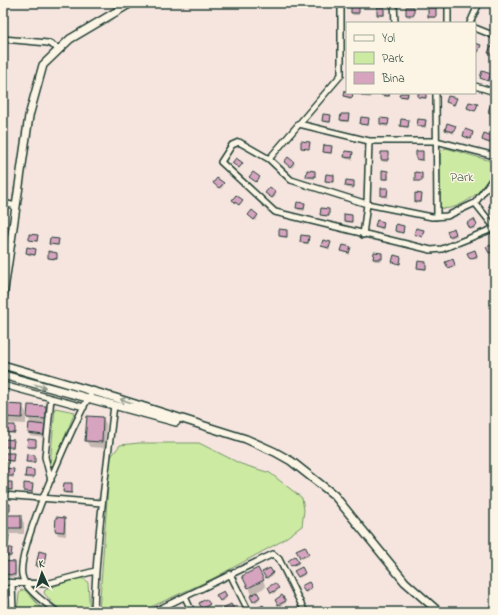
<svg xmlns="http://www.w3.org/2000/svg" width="498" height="615" viewBox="0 0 498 615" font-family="'Indie Flower',sans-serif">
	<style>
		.green { fill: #cceaa2; stroke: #76946b }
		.shadow { fill: #0003 }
		.building { fill: #d7a4c0; stroke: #1f3d34 }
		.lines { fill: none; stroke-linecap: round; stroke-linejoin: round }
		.street-casing { stroke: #1f3d34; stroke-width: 8 }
		.secondary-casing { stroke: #1f3d34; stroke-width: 10 }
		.street { stroke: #fcf5e5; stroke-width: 5 }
		.secondary { stroke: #fcf5e5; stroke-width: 7 }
		.oneway { stroke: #8e998c }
		.labels { text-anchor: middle; stroke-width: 3; stroke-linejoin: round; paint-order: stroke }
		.park-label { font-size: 13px; fill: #395744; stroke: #fcf5e5 }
	</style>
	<rect width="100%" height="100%" fill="#f5e5de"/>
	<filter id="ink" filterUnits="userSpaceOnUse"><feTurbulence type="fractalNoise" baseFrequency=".025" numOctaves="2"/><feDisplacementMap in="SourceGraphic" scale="8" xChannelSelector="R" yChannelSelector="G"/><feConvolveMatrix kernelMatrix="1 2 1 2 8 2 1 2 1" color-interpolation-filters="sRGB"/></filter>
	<g filter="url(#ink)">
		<path class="green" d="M 446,148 L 491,161 C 498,182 460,213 441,208 L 440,204 L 440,151 Z
			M 55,408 L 75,412 L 53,466 L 50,465 Z
			M 139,443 L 199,443 L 241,464 L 270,473 L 302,498 L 304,510 L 302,526 L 280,542 L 212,579 L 140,612 L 99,612 L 110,458 L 120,445 Z
			M 78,577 L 86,580 L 88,583 L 90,612 C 62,612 62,615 44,593 L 45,590 Z
			M 21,590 L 25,590 L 45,612 L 17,612 L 19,594 Z"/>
		<path class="shadow" d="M 358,6 L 359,15 L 353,15 L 352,13 Z
			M 384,8 L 385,16 L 379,16 L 378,15 Z
			M 413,8 L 414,17 L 408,17 L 407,15 Z
			M 436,11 L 436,18 L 430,18 L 429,17 Z
			M 475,44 L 481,47 L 479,53 L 475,51 Z
			M 490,75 L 489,82 L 481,78 Z
			M 346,91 L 347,93 L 353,93 L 352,99 L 346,98 Z
			M 363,93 L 371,93 L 371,98 L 364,97 Z
			M 382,93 L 390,93 L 390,97 L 383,97 Z
			M 401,93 L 409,93 L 408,98 L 401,97 Z
			M 419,93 L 426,93 L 426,99 L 420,98 Z
			M 456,99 L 455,106 L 447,102 Z
			M 477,105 L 476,112 L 468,108 Z
			M 348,115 L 349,122 L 342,122 L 341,120 Z
			M 330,116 L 331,123 L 324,122 L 323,120 Z
			M 368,119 L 369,126 L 362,125 L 361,123 Z
			M 381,119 L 388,120 L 388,127 L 382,126 Z
			M 408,121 L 409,128 L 402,127 L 401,126 Z
			M 426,121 L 426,128 L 419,127 L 418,125 Z
			M 455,127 L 454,134 L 446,130 Z
			M 473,133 L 472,140 L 464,136 Z
			M 485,135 L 492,137 L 491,144 L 484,142 Z
			M 331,147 L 332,154 L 325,153 L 324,152 Z
			M 417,152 L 422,152 L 423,161 L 418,161 Z
			M 353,153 L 353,160 L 346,159 L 345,157 Z
			M 382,153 L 387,153 L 388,162 L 383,162 Z
			M 288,158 L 295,164 L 292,168 L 285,162 Z
			M 315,172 L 315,179 L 308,178 L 307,176 Z
			M 388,172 L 389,180 L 384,180 L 383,178 Z
			M 334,176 L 334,183 L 327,183 L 326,181 Z
			M 354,181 L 354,189 L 347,188 L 346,186 Z
			M 214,184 L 223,184 L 224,185 L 221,189 Z
			M 387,189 L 388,198 L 383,197 L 382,196 Z
			M 275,193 L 276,195 L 273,199 L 268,194 Z
			M 421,195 L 422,203 L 417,203 L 416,201 Z
			M 298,203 L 304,204 L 305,211 L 298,210 Z
			M 329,210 L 329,217 L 322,216 L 322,215 Z
			M 249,215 L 257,216 L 258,217 L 255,221 Z
			M 352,216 L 352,223 L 346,222 L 345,221 Z
			M 474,220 L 477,227 L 472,230 L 468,223 Z
			M 384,223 L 383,230 L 376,226 Z
			M 404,227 L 403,234 L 396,230 Z
			M 287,231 L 287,238 L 281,237 L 280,236 Z
			M 424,231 L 423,238 L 416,234 Z
			M 455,231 L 457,236 L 451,238 L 450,236 Z
			M 38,236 L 38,242 L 31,241 L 30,239 Z
			M 308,237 L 309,244 L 302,244 L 301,242 Z
			M 58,240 L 59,246 L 51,245 L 50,244 Z
			M 330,243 L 330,250 L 322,246 Z
			M 494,246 L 495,253 L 491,255 L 488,248 Z
			M 350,248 L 350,255 L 342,251 Z
			M 28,249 L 35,250 L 35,256 L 28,255 Z
			M 476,253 L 478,258 L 472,260 L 471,259 Z
			M 57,254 L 57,260 L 50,259 L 49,257 Z
			M 381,254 L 382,261 L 375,261 L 374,259 Z
			M 394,257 L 401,258 L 400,265 L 394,263 Z
			M 454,262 L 456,267 L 450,269 L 449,267 Z
			M 425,263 L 426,270 L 419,269 L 418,268 Z
			M 22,406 L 26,412 L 26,424 L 9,423 L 6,417 Z
			M 29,406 L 46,407 L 49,413 L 49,425 L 44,425 L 46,429 L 45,438 L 30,436 L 29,433 L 29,424 L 32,425 L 28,418 Z
			M 103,418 L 106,424 L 105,448 L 90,447 L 86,441 Z
			M 15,426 L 15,434 L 8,434 L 7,432 Z
			M 13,441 L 14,449 L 7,448 L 6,447 Z
			M 35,441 L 36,449 L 29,448 L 28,446 Z
			M 6,454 L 13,454 L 14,462 L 7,462 Z
			M 35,456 L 35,464 L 28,463 L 27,462 Z
			M 13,470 L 14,478 L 7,477 L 6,475 Z
			M 34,471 L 34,479 L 27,478 L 26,477 Z
			M 12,483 L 12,491 L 5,491 L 4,489 Z
			M 72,484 L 72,494 L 65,494 L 64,492 Z
			M 32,485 L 32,493 L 26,492 L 25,491 Z
			M 3,504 L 10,505 L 10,513 L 4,512 Z
			M 3,516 L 20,516 L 24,523 L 24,534 L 4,534 Z
			M 64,519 L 66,523 L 66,536 L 58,535 L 56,531 Z
			M 3,536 L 8,536 L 9,544 L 3,544 Z
			M 305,547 L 309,556 L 302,559 L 298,550 Z
			M 11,549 L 11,558 L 5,557 L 4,555 Z
			M 45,554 L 45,565 L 42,564 L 41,568 L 38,568 L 37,566 Z
			M 295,558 L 299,564 L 293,567 L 289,561 Z
			M 3,562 L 15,563 L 16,566 L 16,577 L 3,577 Z
			M 301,568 L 305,575 L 299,578 L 296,572 Z
			M 269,569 L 273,575 L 267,579 L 264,572 Z
			M 261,576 L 266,587 L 256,592 L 260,599 L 255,603 L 249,587 Z
			M 308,583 L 312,589 L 306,593 L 303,586 Z
			M 275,584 L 279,590 L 273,594 L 269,588 Z
			M 224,592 L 227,598 L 222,602 L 218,595 Z
			M 282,597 L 286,603 L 280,606 L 276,600 Z
			M 206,600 L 210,606 L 204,610 L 200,604 Z
			M 231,605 L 234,612 L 227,612 L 225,609 Z"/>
		<path class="building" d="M 351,5 L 359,5 L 359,13 L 351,13 Z
			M 377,7 L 384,7 L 384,15 L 377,15 Z
			M 406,7 L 414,7 L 414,15 L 406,15 Z
			M 428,8 L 436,8 L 436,17 L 428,17 Z
			M 475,43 L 481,45 L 478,52 L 475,50 Z
			M 491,46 L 495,48 L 495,55 L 488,53 Z
			M 482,71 L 491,74 L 488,81 L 480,78 Z
			M 345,90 L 347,93 L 353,93 L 352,98 L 344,96 Z
			M 362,93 L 371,93 L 370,96 L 362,96 Z
			M 381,93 L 390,93 L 389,96 L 381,95 Z
			M 400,93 L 408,93 L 407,97 L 399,96 Z
			M 418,93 L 426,93 L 426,98 L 418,97 Z
			M 448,96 L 457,98 L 454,105 L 446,102 Z
			M 469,102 L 478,104 L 475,111 L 467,108 Z
			M 490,106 L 495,107 L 495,115 L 488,112 Z
			M 323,114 L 331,115 L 330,122 L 322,121 Z
			M 341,114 L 349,114 L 348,121 L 340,120 Z
			M 361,117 L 369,118 L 368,125 L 360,124 Z
			M 380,118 L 389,119 L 388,125 L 380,124 Z
			M 401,119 L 409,120 L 408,127 L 400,126 Z
			M 418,119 L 426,120 L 425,126 L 417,126 Z
			M 447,123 L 456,126 L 453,132 L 445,130 Z
			M 465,129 L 473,132 L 471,139 L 463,136 Z
			M 484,133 L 492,136 L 490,143 L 482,140 Z
			M 301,141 L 310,142 L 309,149 L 301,148 Z
			M 324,145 L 332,146 L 331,153 L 323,152 Z
			M 345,151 L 353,152 L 352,158 L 344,157 Z
			M 416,151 L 423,151 L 423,160 L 416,159 Z
			M 381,152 L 388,152 L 388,160 L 381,160 Z
			M 288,157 L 294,162 L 290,167 L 284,162 Z
			M 236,158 L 243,163 L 239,168 L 232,163 Z
			M 307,170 L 315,171 L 315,177 L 306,177 Z
			M 382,170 L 388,171 L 388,179 L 382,179 Z
			M 253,172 L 260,177 L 256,182 L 249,177 Z
			M 415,172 L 422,173 L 422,181 L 415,181 Z
			M 326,174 L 334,175 L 334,182 L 325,181 Z
			M 217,178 L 224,183 L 219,188 L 213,183 Z
			M 346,180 L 354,181 L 354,187 L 345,186 Z
			M 270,187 L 276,192 L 272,198 L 265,193 Z
			M 381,188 L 388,188 L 387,196 L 381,196 Z
			M 415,193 L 422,194 L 421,202 L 415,202 Z
			M 236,195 L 243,200 L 239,205 L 232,200 Z
			M 494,201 L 495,202 L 494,211 L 488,207 Z
			M 297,202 L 305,203 L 304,209 L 296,208 Z
			M 321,208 L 329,209 L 329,216 L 320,215 Z
			M 252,210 L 258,215 L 254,220 L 248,215 Z
			M 344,214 L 352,215 L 352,222 L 344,221 Z
			M 474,219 L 477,225 L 470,229 L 467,223 Z
			M 377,220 L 384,222 L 383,228 L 375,226 Z
			M 396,224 L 404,226 L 403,233 L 395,231 Z
			M 416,228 L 424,230 L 422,237 L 414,234 Z
			M 454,228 L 456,234 L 449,237 L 447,231 Z
			M 279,229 L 287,230 L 287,237 L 279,236 Z
			M 29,234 L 38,235 L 37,241 L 29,240 Z
			M 301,235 L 309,236 L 308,243 L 300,242 Z
			M 50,238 L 59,239 L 58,245 L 49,244 Z
			M 323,240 L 331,242 L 329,248 L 321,246 Z
			M 494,244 L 495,251 L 489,253 L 486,247 Z
			M 343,245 L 351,247 L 349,253 L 341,251 Z
			M 27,247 L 36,249 L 35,255 L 26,253 Z
			M 475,250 L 477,256 L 470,259 L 467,253 Z
			M 48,251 L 57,253 L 57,259 L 48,258 Z
			M 374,252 L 382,253 L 382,259 L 373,259 Z
			M 394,255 L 401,257 L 400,264 L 392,262 Z
			M 453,259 L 455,265 L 448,268 L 445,262 Z
			M 418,261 L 426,262 L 426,269 L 417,268 Z
			M 5,404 L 23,405 L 22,418 L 5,417 Z
			M 28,405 L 46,406 L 46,419 L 27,418 Z
			M 87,416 L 103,417 L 102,442 L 85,441 Z
			M 29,423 L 45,425 L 44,435 L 28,433 Z
			M 7,425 L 15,425 L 15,433 L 6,432 Z
			M 5,439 L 14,440 L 13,447 L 5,447 Z
			M 28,439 L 36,440 L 36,447 L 27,447 Z
			M 5,453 L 14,453 L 13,461 L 5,460 Z
			M 27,454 L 35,455 L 35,462 L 26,462 Z
			M 5,468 L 14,469 L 13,476 L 5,476 Z
			M 26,469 L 34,470 L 34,477 L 25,477 Z
			M 4,482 L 12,482 L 12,490 L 3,489 Z
			M 24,483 L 33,484 L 32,492 L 24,491 Z
			M 64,483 L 72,483 L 72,493 L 63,492 Z
			M 3,503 L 10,504 L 10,511 L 3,511 Z
			M 3,515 L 21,515 L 21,528 L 3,528 Z
			M 56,517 L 65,518 L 64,532 L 55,531 Z
			M 3,535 L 9,535 L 8,543 L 3,542 Z
			M 305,546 L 309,554 L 300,558 L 296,550 Z
			M 3,548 L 12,548 L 11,556 L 3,556 Z
			M 39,551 L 46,553 L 44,563 L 41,563 L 41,567 L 36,566 Z
			M 295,556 L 299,562 L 291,566 L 288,561 Z
			M 3,561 L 15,562 L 15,575 L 3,574 Z
			M 302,567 L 305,573 L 298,577 L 294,571 Z
			M 258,568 L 264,580 L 248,588 L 242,576 Z
			M 270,568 L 273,573 L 266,578 L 262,572 Z
			M 309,582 L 312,587 L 305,592 L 301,586 Z
			M 275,583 L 279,588 L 271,593 L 268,587 Z
			M 3,591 L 11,592 L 10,612 L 3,612 Z
			M 224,591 L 227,596 L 220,601 L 216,595 Z
			M 257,592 L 260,597 L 253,602 L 250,596 Z
			M 282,595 L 286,601 L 278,605 L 275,600 Z
			M 206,599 L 210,604 L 202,609 L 199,603 Z
			M 231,604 L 234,609 L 226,612 L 223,608 Z
			M 263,605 L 267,610 L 258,612 L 256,609 Z
			M 288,608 L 291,612 L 281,612 Z
			M 323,608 L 325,612 L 316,612 Z"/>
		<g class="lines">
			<g class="street-casing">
				<path id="street" d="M 394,3 L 395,23
					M 448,23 L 448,3
					M 470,23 L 479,3
					M 475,28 L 495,36
					M 3,39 L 48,43 L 60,49
					M 475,86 L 495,92
					M 436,93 L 437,217
					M 299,124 L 369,141 L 436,141 L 495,156
					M 269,159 L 341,75 L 341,3
					M 495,176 L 475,203 L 447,216 L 432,217 L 367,204 L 291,180 L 269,159 L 239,142 L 232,145 L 221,162 L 275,212 L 431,250 L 442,249 L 495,228
					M 3,203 L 16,206
					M 475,203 L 495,228
					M 363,235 L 367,204 L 369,141
					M 3,385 L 84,407
					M 51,398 L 45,457 L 51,480
					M 3,495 L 102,503
					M 230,574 L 249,612
					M 3,582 L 46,584 L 95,571
					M 12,583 L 13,612
					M 185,597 L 192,612
					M 57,612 C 47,604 24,589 22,575 C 17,549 68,438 82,410 C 85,403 89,398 92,391
					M 94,612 C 96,542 106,474 114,405
					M 153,612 L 273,554 L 279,559 L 305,612"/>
			</g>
			<g class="secondary-casing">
				<path id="secondary" d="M 3,297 L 29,116 L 43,65 L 70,39 L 131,3
					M 3,365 L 116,398 L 246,439 L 275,452 L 291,461 L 334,495 L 405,582 L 439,612
					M 3,375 L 176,422"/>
			</g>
			<use href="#street" class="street"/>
			<use href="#secondary" class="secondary"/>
		</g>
		<defs><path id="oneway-shaft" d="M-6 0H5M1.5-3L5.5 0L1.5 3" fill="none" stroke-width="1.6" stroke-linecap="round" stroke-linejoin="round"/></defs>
		<g class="oneway">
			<use href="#oneway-shaft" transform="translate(40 386) rotate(17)"/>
			<use href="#oneway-shaft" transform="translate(126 401) rotate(-162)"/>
		</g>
	</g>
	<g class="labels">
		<g class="park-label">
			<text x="462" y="181">Park</text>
		</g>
	</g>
	<rect width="498" height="615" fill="none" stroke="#fcf5e5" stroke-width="16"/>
	<rect x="8" y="8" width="482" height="599" fill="none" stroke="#1f3d34" stroke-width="1.5" filter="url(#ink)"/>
	<rect x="346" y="22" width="130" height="72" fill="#fcf5e5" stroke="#a4ab9e"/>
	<rect x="354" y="35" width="20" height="6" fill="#fcf5e5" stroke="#a4ab9e"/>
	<text x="382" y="42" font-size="12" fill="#1f3d34">Yol</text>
	<rect x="354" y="52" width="20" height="12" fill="#cceaa2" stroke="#a4ab9e"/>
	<text x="382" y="62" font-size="12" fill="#1f3d34">Park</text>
	<rect x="354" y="72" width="20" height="12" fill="#d7a4c0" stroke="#a4ab9e"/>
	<text x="382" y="82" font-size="12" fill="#1f3d34">Bina</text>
	<g transform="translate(42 573) rotate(357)" stroke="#fcf5e5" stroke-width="3" paint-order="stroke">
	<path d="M0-3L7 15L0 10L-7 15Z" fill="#1f3d34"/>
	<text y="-6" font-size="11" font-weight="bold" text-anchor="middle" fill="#1f3d34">K</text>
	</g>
</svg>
